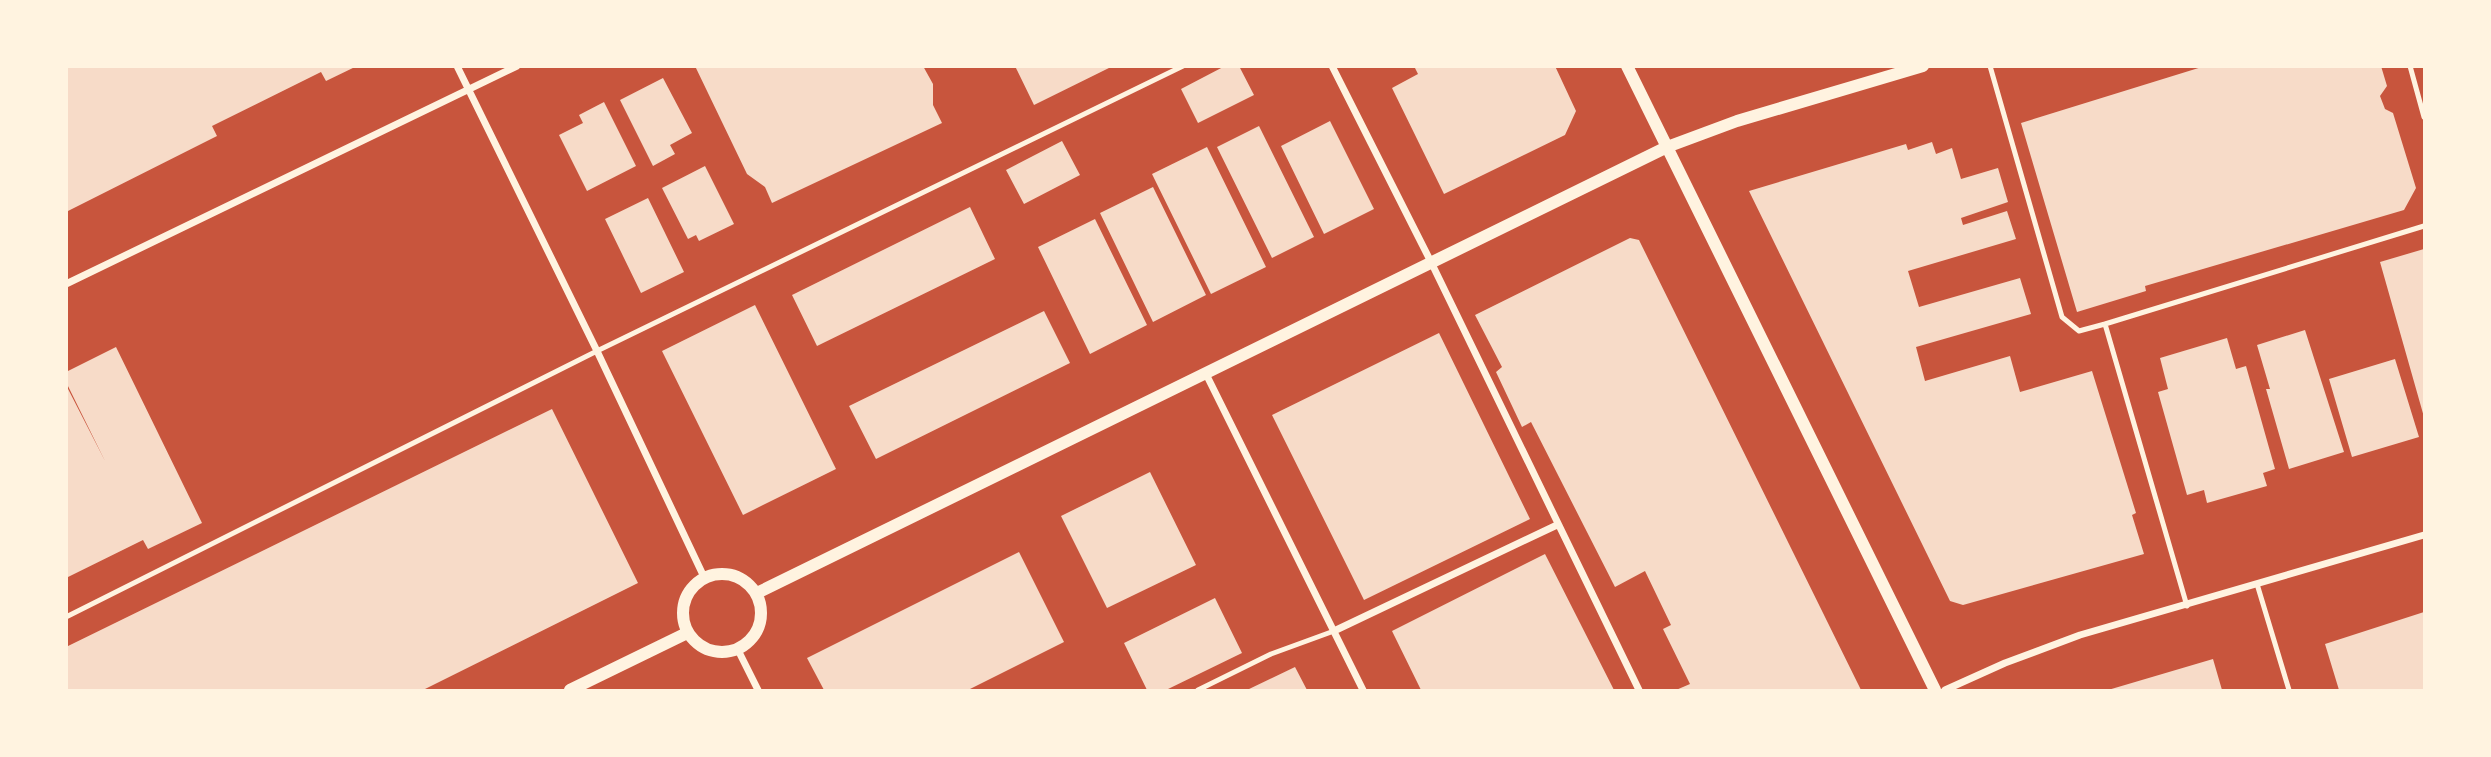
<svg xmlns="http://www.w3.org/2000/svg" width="2491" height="757" viewBox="0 0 2491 757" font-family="'Titillium Web',sans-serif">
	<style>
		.building { fill: #f7dbc8 }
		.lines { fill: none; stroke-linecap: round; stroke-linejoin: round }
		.service { stroke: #fff3e0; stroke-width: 5 }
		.minor { stroke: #fff3e0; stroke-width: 7 }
		.tertiary { stroke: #fff3e0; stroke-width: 12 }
	</style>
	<rect width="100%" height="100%" fill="#c8553d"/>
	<path class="building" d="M 66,66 L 357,66 L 326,81 L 321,72 L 212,126 L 217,136 L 66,212 Z
		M 695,66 L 923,66 L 933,84 L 933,105 L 942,123 L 772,203 L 765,187 L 747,174 Z
		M 1015,66 L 1113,66 L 1034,105 Z
		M 1225,66 L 1239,66 L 1254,95 L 1198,123 L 1181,89 Z
		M 1414,66 L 1555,66 L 1576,111 L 1565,135 L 1444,194 L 1392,88 L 1418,74 Z
		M 2205,66 L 2381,66 L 2387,86 L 2380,96 L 2385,109 L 2393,113 L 2416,188 L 2404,210 L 2145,286 L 2146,291 L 2077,312 L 2021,123 Z
		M 663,78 L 692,133 L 670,145 L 675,154 L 653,166 L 620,100 Z
		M 604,102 L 636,166 L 587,191 L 559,135 L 583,123 L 579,115 Z
		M 1330,121 L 1374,209 L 1324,234 L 1281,146 Z
		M 1259,126 L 1314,237 L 1272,258 L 1217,147 Z
		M 1062,141 L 1080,175 L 1024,204 L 1006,170 Z
		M 1932,142 L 1936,154 L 1952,148 L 1961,179 L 1998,168 L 2008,202 L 1961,218 L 1963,225 L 2007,211 L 2016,239 L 1908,271 L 1919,307 L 2020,278 L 2031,314 L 1916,347 L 1925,381 L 2010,356 L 2020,392 L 2092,371 L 2136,513 L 2132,515 L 2144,554 L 1963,605 L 1950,601 L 1749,191 L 1906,144 L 1908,150 Z
		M 1207,147 L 1266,267 L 1211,294 L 1152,174 Z
		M 705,166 L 734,224 L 699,241 L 696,235 L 688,239 L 662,188 Z
		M 1153,187 L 1206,295 L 1153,322 L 1100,213 Z
		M 648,198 L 684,272 L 641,293 L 605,219 Z
		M 970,207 L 995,259 L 817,346 L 792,295 Z
		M 1095,219 L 1147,325 L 1090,354 L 1038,247 Z
		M 1630,238 L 1639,240 L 1861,690 L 1676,690 L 1690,684 L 1663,629 L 1671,625 L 1645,571 L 1615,587 L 1531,422 L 1522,427 L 1496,372 L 1502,367 L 1475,315 Z
		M 2424,249 L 2424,417 L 2380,262 Z
		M 755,305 L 836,469 L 743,515 L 662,351 Z
		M 1044,311 L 1070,363 L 876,459 L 849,406 Z
		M 2305,330 L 2344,452 L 2289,469 L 2266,389 L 2270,389 L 2257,345 Z
		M 1439,333 L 1530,519 L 1364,600 L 1272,415 Z
		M 2227,338 L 2236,369 L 2246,366 L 2275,469 L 2263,473 L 2267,486 L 2207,503 L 2204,490 L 2187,495 L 2158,392 L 2168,389 L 2160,358 Z
		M 116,347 L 202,523 L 148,549 L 143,540 L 66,578 L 66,385 L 105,461 L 66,382 L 66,372 Z
		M 2395,359 L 2419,437 L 2352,457 L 2329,379 Z
		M 552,409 L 638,583 L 423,690 L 66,690 L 66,647 Z
		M 1150,472 L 1196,565 L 1107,608 L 1061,516 Z
		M 1019,552 L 1064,642 L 968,690 L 824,690 L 807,658 Z
		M 1545,554 L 1614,690 L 1421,690 L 1392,631 Z
		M 1215,598 L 1242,653 L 1166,690 L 1147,690 L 1124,643 Z
		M 2424,612 L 2424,690 L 2339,690 L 2325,644 Z
		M 2213,659 L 2222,690 L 2108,690 Z
		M 1295,667 L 1307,690 L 1247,690 Z"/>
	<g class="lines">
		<path class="service" d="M 1990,66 L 2062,317 L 2079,331 L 2105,324 L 2187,606
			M 2410,66 L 2424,117
			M 2105,324 L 2424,226
			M 2257,584 L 2289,690
			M 66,617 L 597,351 L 1183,66
			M 1198,690 L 1271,654 L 1334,631"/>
		<path class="minor" d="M 457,66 L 597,351 L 704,577
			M 1332,66 L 1431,262 L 1639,690
			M 66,284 L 517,66
			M 1206,374 L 1363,690
			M 1334,631 L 1557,525
			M 738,650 L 758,690
			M 1945,690 L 2005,663 L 2080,635 L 2424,535"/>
		<path class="tertiary" d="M 1627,66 L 1935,690
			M683 613a39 39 0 1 1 78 0a39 39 0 1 1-78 0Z
			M 757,593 L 1667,147 L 1737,121 L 1923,66
			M 570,690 L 687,633"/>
	</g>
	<rect width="2491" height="757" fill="none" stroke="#fff3e0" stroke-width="136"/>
</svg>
